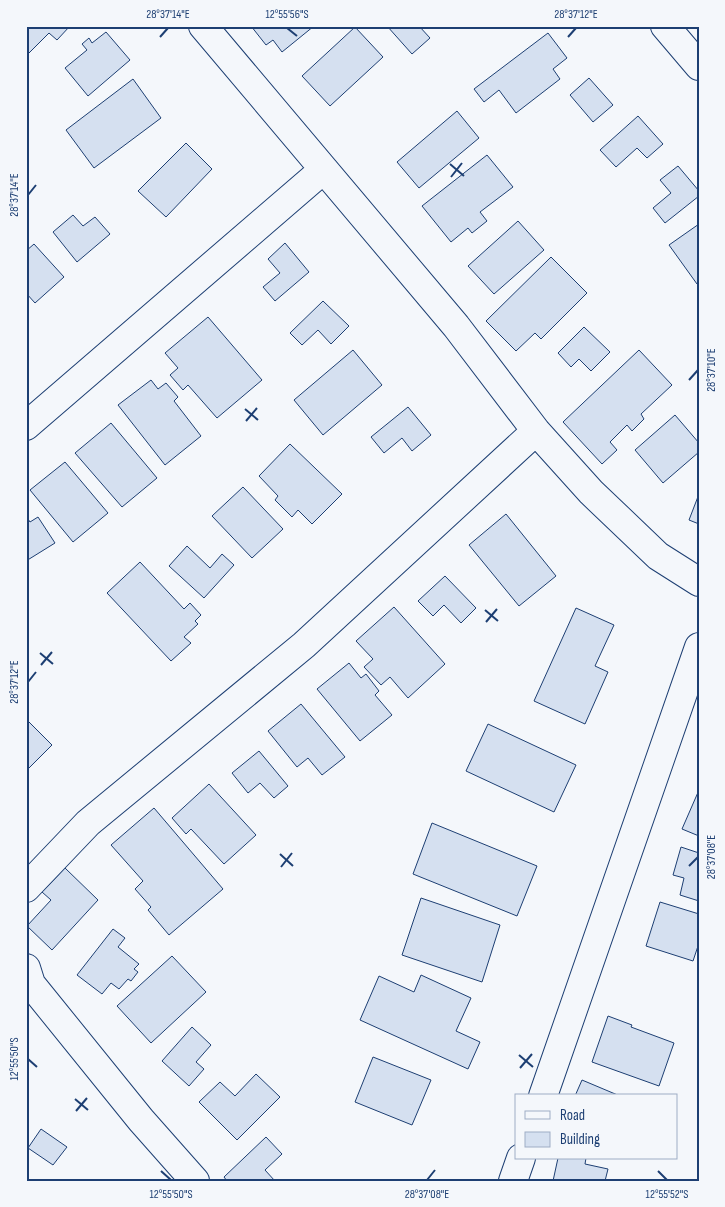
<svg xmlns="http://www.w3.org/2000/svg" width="725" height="1207" viewBox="0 0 725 1207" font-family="'Sofia Sans Condensed',sans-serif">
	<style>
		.building { fill: #d5e0f0; stroke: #1d3f73 }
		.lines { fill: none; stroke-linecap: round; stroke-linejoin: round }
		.minor-casing { stroke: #1d3f73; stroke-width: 30 }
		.minor { stroke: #f4f7fb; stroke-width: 28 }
		.ticks { fill: none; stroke: #1d3f73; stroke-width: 2 }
		.neatline { fill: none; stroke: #1d3f73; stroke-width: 2 }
		.ticks-label { font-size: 12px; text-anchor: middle; fill: #1d3f73 }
	</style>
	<rect width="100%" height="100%" fill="#f4f7fb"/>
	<path class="building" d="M 26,26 L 70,26 L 57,40 L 49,33 L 26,56 Z
		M 251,26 L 314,26 L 282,52 L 273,40 L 266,45 Z
		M 387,26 L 419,26 L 430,38 L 412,54 Z
		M 355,27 L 383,57 L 330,106 L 302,76 Z
		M 106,32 L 130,60 L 88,96 L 65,68 L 87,50 L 82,44 L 89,38 L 92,43 Z
		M 548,33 L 567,58 L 553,69 L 560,79 L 516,113 L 499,90 L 484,102 L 474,89 Z
		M 589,78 L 613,105 L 593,122 L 570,95 Z
		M 133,79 L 161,118 L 94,168 L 66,130 Z
		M 457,111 L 479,138 L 419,188 L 397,162 Z
		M 638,116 L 663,144 L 647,158 L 637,148 L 616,167 L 600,150 Z
		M 186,143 L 212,169 L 166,217 L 138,191 Z
		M 487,155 L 513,187 L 480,212 L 487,221 L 472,233 L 468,228 L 451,242 L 422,206 Z
		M 678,166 L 699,191 L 699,196 L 665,223 L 653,208 L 671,193 L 660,180 Z
		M 73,215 L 83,226 L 95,217 L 110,234 L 77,262 L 53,232 Z
		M 518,221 L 544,250 L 494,294 L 468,266 Z
		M 699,224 L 699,283 L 697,284 L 669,245 Z
		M 285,243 L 309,272 L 275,301 L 263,287 L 280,273 L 268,259 Z
		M 34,244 L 64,277 L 35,303 L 26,293 L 26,251 Z
		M 551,257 L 587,293 L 541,339 L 535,333 L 516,351 L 486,321 Z
		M 323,301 L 349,326 L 331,344 L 318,330 L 302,345 L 290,333 Z
		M 208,317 L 262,380 L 217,418 L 188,385 L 183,390 L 170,375 L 178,368 L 165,353 Z
		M 584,327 L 610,352 L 591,371 L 579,359 L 571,367 L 558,353 Z
		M 353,350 L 382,385 L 323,435 L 294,400 Z
		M 639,350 L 672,385 L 641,414 L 644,419 L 632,431 L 627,425 L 610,442 L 617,450 L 602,464 L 563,422 Z
		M 151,380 L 158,389 L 166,383 L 178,397 L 174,401 L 201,436 L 165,465 L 118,405 Z
		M 408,407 L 431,435 L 412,451 L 402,438 L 384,453 L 371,437 Z
		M 675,415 L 699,443 L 699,452 L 663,483 L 635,450 Z
		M 111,423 L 157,478 L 122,507 L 75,453 Z
		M 290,444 L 342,494 L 312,524 L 298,510 L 292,517 L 275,500 L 278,496 L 259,476 Z
		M 65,462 L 108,513 L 73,542 L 30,490 Z
		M 243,487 L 283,529 L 252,558 L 212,516 Z
		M 699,494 L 699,524 L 689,520 Z
		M 506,514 L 556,576 L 519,606 L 469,545 Z
		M 26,516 L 30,522 L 38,517 L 55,543 L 26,561 Z
		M 187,546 L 210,568 L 222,554 L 234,565 L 204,598 L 169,566 Z
		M 140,562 L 184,609 L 190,603 L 201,615 L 195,621 L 198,624 L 184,637 L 191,643 L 171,661 L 107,593 Z
		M 445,576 L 476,608 L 461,623 L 444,605 L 433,616 L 418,601 Z
		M 394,607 L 445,664 L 408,698 L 390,677 L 381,685 L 364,667 L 373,659 L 356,641 Z
		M 576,608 L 614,625 L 595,666 L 608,672 L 585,724 L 534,701 Z
		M 349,663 L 361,678 L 366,674 L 379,691 L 375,695 L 392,715 L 360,741 L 317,689 Z
		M 301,704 L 345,757 L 322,775 L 308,758 L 297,767 L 268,731 Z
		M 26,719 L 52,745 L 26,771 Z
		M 488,724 L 576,765 L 554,812 L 466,771 Z
		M 259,751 L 288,786 L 274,798 L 260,783 L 248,793 L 232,773 Z
		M 209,784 L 256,835 L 224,864 L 191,829 L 186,834 L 172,818 Z
		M 699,790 L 699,836 L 682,829 Z
		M 154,808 L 223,889 L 169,935 L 148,910 L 151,907 L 135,889 L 143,881 L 111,845 Z
		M 432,823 L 537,866 L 517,916 L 413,874 Z
		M 681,847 L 699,853 L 699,901 L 680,895 L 684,878 L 673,875 Z
		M 65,868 L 98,900 L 52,950 L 27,926 L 51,900 L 42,892 Z
		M 421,898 L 500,925 L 482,982 L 402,955 Z
		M 660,902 L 699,914 L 699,943 L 693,961 L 646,946 Z
		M 113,929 L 125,938 L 118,947 L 139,964 L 134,969 L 138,972 L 131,981 L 128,979 L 119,989 L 111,983 L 102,994 L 77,975 Z
		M 172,956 L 206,992 L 151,1043 L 117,1006 Z
		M 421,975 L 471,998 L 456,1031 L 480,1042 L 468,1069 L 360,1020 L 379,976 L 414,992 Z
		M 608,1016 L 632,1025 L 631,1027 L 674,1043 L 659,1086 L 592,1062 Z
		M 192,1027 L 211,1045 L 196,1062 L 204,1069 L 189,1086 L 162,1061 Z
		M 373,1057 L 431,1080 L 412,1125 L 355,1102 Z
		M 256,1074 L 280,1097 L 237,1140 L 199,1102 L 220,1082 L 235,1096 Z
		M 582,1080 L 620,1096 L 575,1096 Z
		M 41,1129 L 67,1147 L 53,1165 L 28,1148 Z
		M 266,1137 L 282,1154 L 265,1170 L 275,1181 L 227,1181 L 224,1177 Z
		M 558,1158 L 586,1158 L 585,1164 L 608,1169 L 605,1181 L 553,1181 Z"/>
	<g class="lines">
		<g class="minor-casing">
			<path id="minor" d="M 203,26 L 456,326 L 536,431 L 591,492 L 658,556 L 699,582
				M 665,26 L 699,66
				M 26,426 L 323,170
				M 26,888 L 88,823 L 304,645 L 536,431
				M 26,968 L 31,984 L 141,1120 L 195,1181
				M 543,1096 L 699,647
				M 513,1181 L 521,1158"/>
		</g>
		<use href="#minor" class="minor"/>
	</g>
	<path class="ticks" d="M 287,28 L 297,36M 160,37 L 168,28M 568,37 L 576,28M 450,164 L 464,176M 451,177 L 462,163M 28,195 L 36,185M 689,380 L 698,370M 245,409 L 258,420M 246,421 L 257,408M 485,610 L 498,621M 486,622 L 497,609M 40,653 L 53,664M 41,665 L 52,652M 28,682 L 36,672M 280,854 L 293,866M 689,866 L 698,857M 281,867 L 292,853M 519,1055 L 533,1067M 28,1059 L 37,1067M 520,1068 L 532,1054M 75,1099 L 88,1110M 76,1111 L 87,1098M 161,1171 L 171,1180M 658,1171 L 667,1180M 427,1180 L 435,1170"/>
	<rect width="725" height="1207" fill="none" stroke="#f4f7fb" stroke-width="55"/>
	<rect x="515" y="1094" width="162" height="65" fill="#f4f7fb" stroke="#9eadc5"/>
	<rect x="525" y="1111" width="25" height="8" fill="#f4f7fb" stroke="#9eadc5"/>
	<text x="560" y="1120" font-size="15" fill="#1d3f73">Road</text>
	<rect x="525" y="1132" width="25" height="15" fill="#d5e0f0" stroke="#9eadc5"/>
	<text x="560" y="1144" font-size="15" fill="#1d3f73">Building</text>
	<rect x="28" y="28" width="670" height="1152" class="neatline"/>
	<g class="ticks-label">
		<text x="168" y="18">28°37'14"E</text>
		<text x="287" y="18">12°55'56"S</text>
		<text x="576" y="18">28°37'12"E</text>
		<text transform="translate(14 195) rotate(-90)" y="4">28°37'14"E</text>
		<text transform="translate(711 370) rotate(-90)" y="4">28°37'10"E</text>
		<text transform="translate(14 682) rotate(-90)" y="4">28°37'12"E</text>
		<text transform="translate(711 857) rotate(-90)" y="4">28°37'08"E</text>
		<text transform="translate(14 1059) rotate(-90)" y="4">12°55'50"S</text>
		<text x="171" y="1198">12°55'50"S</text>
		<text x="427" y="1198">28°37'08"E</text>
		<text x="667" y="1198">12°55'52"S</text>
	</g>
</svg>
